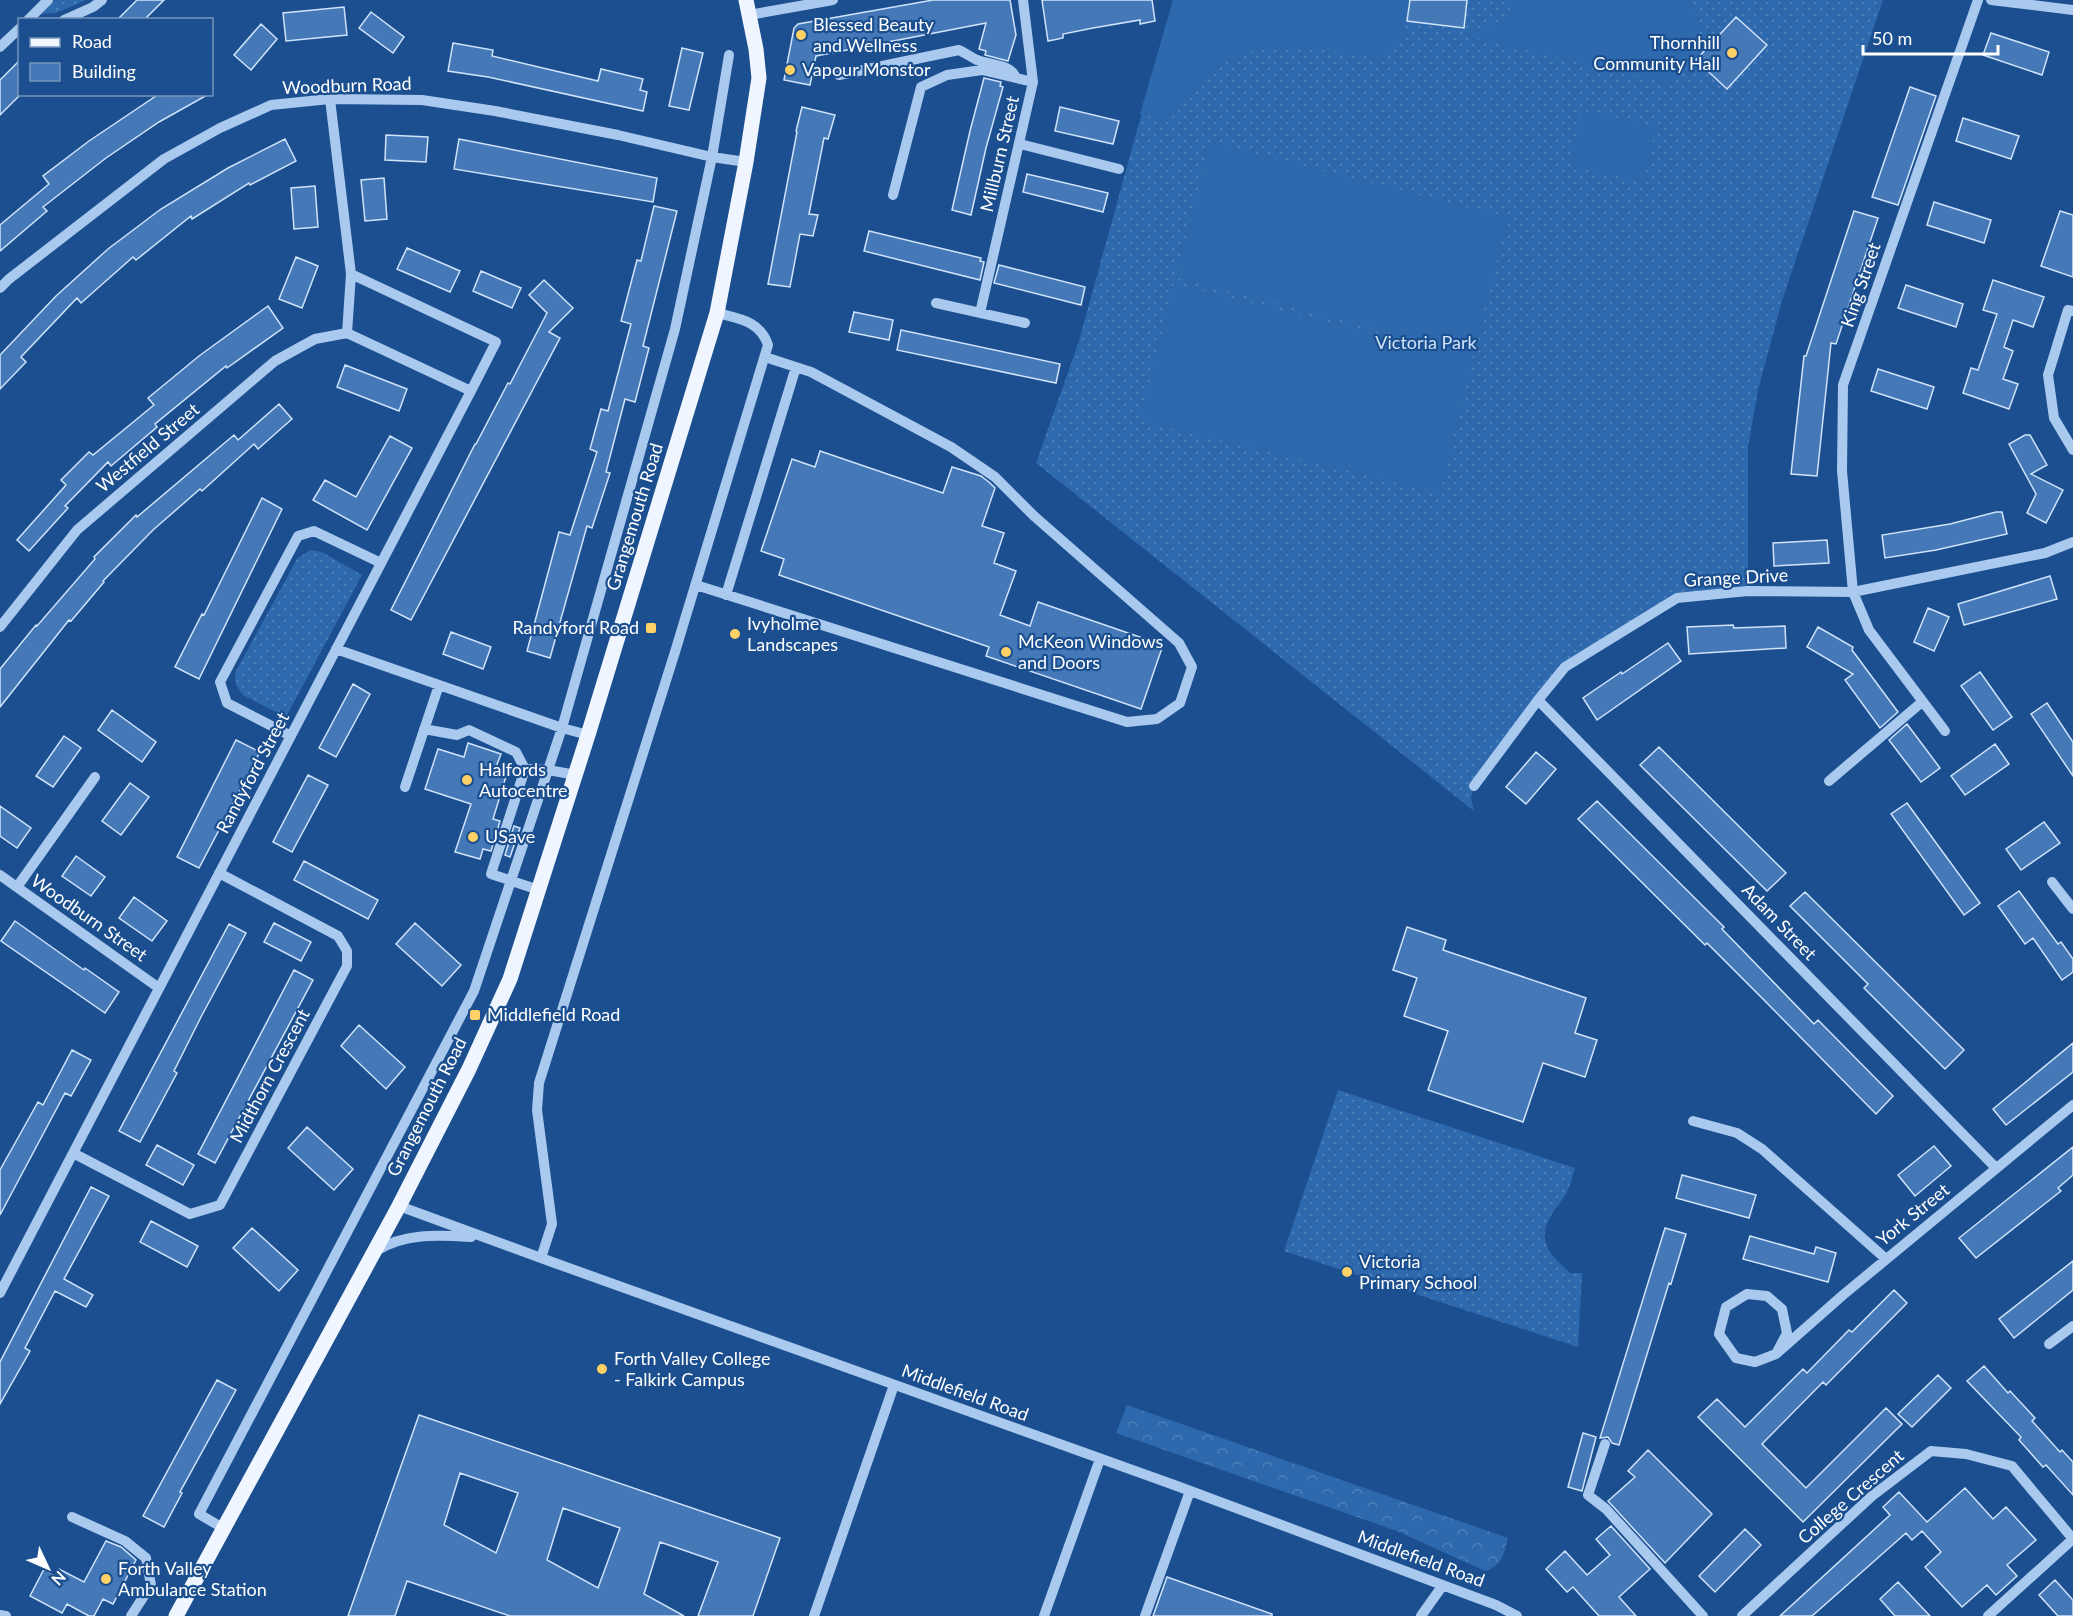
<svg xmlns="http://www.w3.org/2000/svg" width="2073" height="1616" viewBox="0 0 2073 1616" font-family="Lato,sans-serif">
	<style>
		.grass { fill: url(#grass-dots) }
		.forest { fill: url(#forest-crowns) }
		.garden { fill: #2e69ad }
		.building { fill: #4478b7; stroke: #cfe3fa; stroke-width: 1.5; fill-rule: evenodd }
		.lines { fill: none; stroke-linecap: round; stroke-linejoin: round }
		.minor { stroke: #a9c9ee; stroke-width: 10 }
		.major { stroke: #f0f6ff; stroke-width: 15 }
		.poi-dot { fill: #ffd166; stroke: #1b4f8f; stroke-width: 2 }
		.labels { text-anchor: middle; stroke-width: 4.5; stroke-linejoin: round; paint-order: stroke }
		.poi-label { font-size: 18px; fill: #fff; stroke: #1b4f8f; text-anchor: start }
		.street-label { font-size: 18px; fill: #fff; stroke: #1b4f8f }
		.park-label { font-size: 18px; fill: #cfe3fa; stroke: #1b4f8f }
	</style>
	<defs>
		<pattern id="grass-dots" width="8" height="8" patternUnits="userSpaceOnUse" patternTransform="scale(1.5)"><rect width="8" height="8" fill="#2e69ad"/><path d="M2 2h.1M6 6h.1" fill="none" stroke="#4d80b9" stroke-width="1.8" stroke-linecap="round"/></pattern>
		<pattern id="forest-crowns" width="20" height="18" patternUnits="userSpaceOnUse" patternTransform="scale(1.5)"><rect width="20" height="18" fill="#2e69ad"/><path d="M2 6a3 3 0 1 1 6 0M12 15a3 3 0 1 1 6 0" fill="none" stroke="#4d80b9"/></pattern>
	</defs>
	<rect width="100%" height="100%" fill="#1b4f8f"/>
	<path class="grass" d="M 55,0 L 86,0 L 56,13 L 40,14 Z
		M 1173,0 L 1883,0 L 1782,301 L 1758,390 L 1748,447 L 1748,591 L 1677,598 L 1565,667 L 1474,786 L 1471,798 L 1474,811 L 1036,463 L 1078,344 Z
		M 310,550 L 322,552 L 362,575 L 286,717 L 243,695 L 236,685 L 235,673 L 297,559 Z
		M 1338,1090 L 1575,1168 C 1573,1176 1570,1186 1566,1194 C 1553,1214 1535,1229 1551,1253 C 1556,1261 1564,1266 1570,1273 L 1582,1273 L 1578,1347 L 1284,1251 Z"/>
	<path class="forest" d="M 1127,1405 L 1508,1538 C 1504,1553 1502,1567 1485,1571 L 1397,1531 L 1116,1433 Z"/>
	<path class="garden" d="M 1173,0 L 1410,0 L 1404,36 L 1385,59 L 1300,46 L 1242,52 L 1216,69 L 1190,91 L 1169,122 L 1140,114 Z
		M 1515,0 L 1690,0 L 1700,25 L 1697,40 L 1683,57 L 1672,84 L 1469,37 L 1472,26 C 1493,35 1507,16 1515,0 Z
		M 1582,111 L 1656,127 L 1644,182 L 1570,166 Z
		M 1210,142 L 1508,218 L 1473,354 L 1176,278 Z
		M 1174,284 L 1473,357 L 1440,493 L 1140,421 Z"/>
	<path class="building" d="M 137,0 L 164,0 L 144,20 L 117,20 Z
		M 933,0 L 1010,0 L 1016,35 L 1008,61 L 985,55 L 986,51 L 979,49 L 986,23 L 816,56 L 810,85 L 784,80 L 794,28 L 798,24 Z
		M 1042,0 L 1152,0 L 1155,21 L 1140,24 L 1140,20 L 1093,28 L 1063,34 L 1063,38 L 1048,41 Z
		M 1410,0 L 1467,0 L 1464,28 L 1407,21 Z
		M 344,7 L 347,35 L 286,41 L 283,13 Z
		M 371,12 L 404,37 L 393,53 L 359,28 Z
		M 1736,17 L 1767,45 L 1727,89 L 1696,60 Z
		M 261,24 L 277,39 L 251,70 L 234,55 Z
		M 1991,33 L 2049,52 L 2042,75 L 1983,55 Z
		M 453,43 L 493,50 L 492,56 L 598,81 L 601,69 L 643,79 L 640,90 L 647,92 L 643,111 L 488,77 L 448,71 Z
		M 682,48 L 703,53 L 689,110 L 669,106 Z
		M 20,60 L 20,95 L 0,115 L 0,80 Z
		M 984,78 L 1001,82 L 1000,86 L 1003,87 L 986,148 L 971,215 L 952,210 L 970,131 Z
		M 1910,87 L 1936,96 L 1898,205 L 1872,197 Z
		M 159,94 L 209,94 L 159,122 L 106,158 L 43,207 L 47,211 L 0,251 L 0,225 L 49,184 L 43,176 L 89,141 Z
		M 802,107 L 835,115 L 828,139 L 824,138 L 809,214 L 818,215 L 813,236 L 800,234 L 790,287 L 768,284 L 797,132 L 796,131 Z
		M 1060,107 L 1119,121 L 1113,144 L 1055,131 Z
		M 1963,118 L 2019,136 L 2011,159 L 1956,141 Z
		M 386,135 L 428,137 L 426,162 L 385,160 Z
		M 285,139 L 296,161 L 250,185 L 249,183 L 192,219 L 191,216 L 136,260 L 133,257 L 81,303 L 77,298 L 21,357 L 26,362 L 0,389 L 0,355 L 56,296 L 108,249 L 161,209 L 228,168 Z
		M 459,139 L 657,178 L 653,202 L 454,169 Z
		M 1027,174 L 1108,193 L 1103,212 L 1023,192 Z
		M 384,178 L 387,219 L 365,221 L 361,180 Z
		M 315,186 L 318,227 L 294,229 L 291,188 Z
		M 1934,202 L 1991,220 L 1984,243 L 1927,225 Z
		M 654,206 L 677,211 L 643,346 L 649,348 L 635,402 L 625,399 L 606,472 L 610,473 L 592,528 L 587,526 L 550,658 L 527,651 L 559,532 L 570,535 L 597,452 L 590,449 L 601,409 L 608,411 L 631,324 L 621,321 L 637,260 L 641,261 Z
		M 1854,211 L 1878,218 L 1836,344 L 1831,343 L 1817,476 L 1791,474 L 1804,356 L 1806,356 Z
		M 2060,211 L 2073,215 L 2073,277 L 2041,266 Z
		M 869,231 L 981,258 L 980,261 L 984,262 L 980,280 L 864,251 Z
		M 407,248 L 460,271 L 450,292 L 397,269 Z
		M 296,257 L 318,266 L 302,308 L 279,299 Z
		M 999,265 L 1085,287 L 1081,305 L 994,283 Z
		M 481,271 L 521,288 L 512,308 L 473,291 Z
		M 544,280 L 573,308 L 549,332 L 560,338 L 411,620 L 391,610 L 475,444 L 476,444 L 508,383 L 510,384 L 547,313 L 529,295 Z
		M 1993,280 L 2044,297 L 2033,327 L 2013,320 L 2004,347 L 2013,351 L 2003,379 L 2018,384 L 2009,409 L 1963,393 L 1971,368 L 1978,370 L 1997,314 L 1983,310 Z
		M 1906,285 L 1963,304 L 1956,327 L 1898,308 Z
		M 268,306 L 283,328 L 227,368 L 226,366 L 155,424 L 157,427 L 111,466 L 108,462 L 65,506 L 68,508 L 29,551 L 17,540 L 66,485 L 61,480 L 89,452 L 93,455 L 154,405 L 148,398 L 199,356 Z
		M 854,312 L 893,320 L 889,340 L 849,332 Z
		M 901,330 L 1060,364 L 1056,383 L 897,350 Z
		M 345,365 L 407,389 L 399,411 L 337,387 Z
		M 1878,369 L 1934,387 L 1927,409 L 1871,391 Z
		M 279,404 L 292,419 L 258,449 L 254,444 L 202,491 L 200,489 L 153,530 L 103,581 L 104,582 L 71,621 L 69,620 L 0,707 L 0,669 L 36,625 L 37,626 L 95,559 L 94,557 L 136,515 L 137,517 L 234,435 L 238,440 Z
		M 2025,435 L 2030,435 L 2047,465 L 2031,474 L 2063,490 L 2046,523 L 2027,513 L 2036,494 L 2009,444 Z
		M 390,436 L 412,448 L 367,530 L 313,500 L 325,480 L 356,497 Z
		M 820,451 L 943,493 L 952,467 L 981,476 L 990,483 L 995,488 L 982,526 L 1004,533 L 994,563 L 1016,571 L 1000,615 L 1030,626 L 1038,602 L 1163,645 L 1141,709 L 986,656 L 989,647 L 779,575 L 784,559 L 761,551 L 792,459 L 815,467 Z
		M 262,498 L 282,509 L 199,679 L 175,667 L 202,614 L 204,615 Z
		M 1996,512 L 2002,512 L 2007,534 L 1936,550 L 1885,558 L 1882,535 L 1950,524 Z
		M 1827,540 L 1829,563 L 1774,566 L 1773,543 Z
		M 2050,576 L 2057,599 L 1964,625 L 1958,604 Z
		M 1928,608 L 1949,617 L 1934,651 L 1914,642 Z
		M 1733,625 L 1734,628 L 1785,626 L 1786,648 L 1689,654 L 1687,627 Z
		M 1818,627 L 1853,647 L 1852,650 L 1898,712 L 1880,728 L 1845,680 L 1853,674 L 1807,647 Z
		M 451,632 L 491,647 L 483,669 L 443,654 Z
		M 1668,643 L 1681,661 L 1597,720 L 1583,698 L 1621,672 L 1622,674 Z
		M 1980,672 L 2012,717 L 1993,730 L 1961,686 Z
		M 353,684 L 370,694 L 336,757 L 319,748 Z
		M 2047,703 L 2073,742 L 2073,776 L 2031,714 Z
		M 112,710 L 156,742 L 142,762 L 98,730 Z
		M 1907,724 L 1940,768 L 1921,782 L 1889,740 Z
		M 64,736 L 81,748 L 53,787 L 36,776 Z
		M 236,740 L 260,752 L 199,868 L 177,857 Z
		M 468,743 L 501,754 L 496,767 L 508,770 L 493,819 L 500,821 L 491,851 L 483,849 L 480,859 L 455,852 L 471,804 L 425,789 L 438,749 L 464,757 Z
		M 1995,744 L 2009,764 L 1965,795 L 1951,776 Z
		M 1659,747 L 1786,873 L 1767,891 L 1640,765 Z
		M 1536,752 L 1556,769 L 1526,804 L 1506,787 Z
		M 308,775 L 328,785 L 292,852 L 273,842 Z
		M 130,783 L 149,797 L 121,835 L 102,821 Z
		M 1597,801 L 1724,927 L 1722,929 L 1814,1024 L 1818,1020 L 1893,1096 L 1876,1114 L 1764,1000 L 1707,943 L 1705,945 L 1578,819 Z
		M 1907,803 L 1980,903 L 1964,915 L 1891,814 Z
		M 0,806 L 31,828 L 17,848 L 0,836 Z
		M 2044,822 L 2060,843 L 2021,870 L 2006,849 Z
		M 514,826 L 520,828 L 510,857 L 505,855 Z
		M 76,856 L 105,877 L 91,896 L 62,876 Z
		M 304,861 L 378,900 L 368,919 L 294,880 Z
		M 2019,891 L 2058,944 L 2061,942 L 2073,959 L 2073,972 L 2062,980 L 2033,938 L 2025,944 L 1998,906 Z
		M 1805,892 L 1964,1050 L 1945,1069 L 1864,988 L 1868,984 L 1790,906 Z
		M 134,897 L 167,921 L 152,941 L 119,918 Z
		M 15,921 L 84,970 L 85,968 L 119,992 L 105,1013 L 1,941 Z
		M 274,923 L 311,942 L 301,961 L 264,942 Z
		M 415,923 L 461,965 L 442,986 L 396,944 Z
		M 229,924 L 246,933 L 201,1017 L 174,1071 L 177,1073 L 140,1142 L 119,1131 Z
		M 1407,927 L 1446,940 L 1443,950 L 1586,998 L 1575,1033 L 1597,1040 L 1585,1077 L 1543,1063 L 1523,1122 L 1428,1090 L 1448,1031 L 1404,1016 L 1417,978 L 1393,970 Z
		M 294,970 L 313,980 L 215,1163 L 198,1154 Z
		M 359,1025 L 405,1067 L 386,1089 L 341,1046 Z
		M 2073,1043 L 2073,1072 L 2006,1125 L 1993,1109 Z
		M 72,1050 L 91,1060 L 71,1096 L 65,1093 L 0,1215 L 0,1170 L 38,1102 L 43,1105 Z
		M 307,1127 L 353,1169 L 334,1190 L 288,1148 Z
		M 157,1145 L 194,1165 L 183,1185 L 146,1165 Z
		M 1934,1146 L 1951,1166 L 1915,1196 L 1898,1175 Z
		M 2073,1147 L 2073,1175 L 2058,1188 L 2061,1191 L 1976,1258 L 1959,1238 Z
		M 1682,1175 L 1756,1195 L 1749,1218 L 1676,1198 Z
		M 91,1187 L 109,1196 L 64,1279 L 93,1295 L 86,1307 L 55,1291 L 25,1348 L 30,1351 L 0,1404 L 0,1362 Z
		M 151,1221 L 198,1246 L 187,1267 L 140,1242 Z
		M 252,1228 L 298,1270 L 279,1291 L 233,1248 Z
		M 1665,1228 L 1686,1234 L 1671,1284 L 1669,1283 L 1619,1445 L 1612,1443 L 1608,1437 L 1600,1438 Z
		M 1750,1236 L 1814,1254 L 1816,1247 L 1836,1253 L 1828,1282 L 1743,1259 Z
		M 2073,1261 L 2073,1290 L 2014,1338 L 1999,1319 Z
		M 1894,1290 L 1907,1303 L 1826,1385 L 1823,1382 L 1762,1444 L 1806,1488 L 1886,1408 L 1902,1424 L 1803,1522 L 1698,1417 L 1717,1399 L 1745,1427 L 1803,1369 L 1807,1373 L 1849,1330 L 1852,1332 Z
		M 1984,1366 L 2008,1393 L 2010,1391 L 2023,1405 L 2035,1418 L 2032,1421 L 2060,1452 L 2062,1450 L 2073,1462 L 2073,1495 L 2046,1465 L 2043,1467 L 2019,1440 L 2021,1437 L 1967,1381 Z
		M 1938,1375 L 1951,1388 L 1912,1427 L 1898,1414 Z
		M 217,1380 L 236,1390 L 180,1492 L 182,1493 L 164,1527 L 143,1516 Z
		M 419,1415 L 780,1538 L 753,1616 L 698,1616 L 718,1562 L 660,1542 L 644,1594 L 684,1616 L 510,1616 L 407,1581 L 395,1616 L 348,1616 ZM 460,1473 L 518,1493 L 496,1553 L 444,1525 ZM 563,1508 L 620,1528 L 598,1588 L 547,1560 Z
		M 1583,1433 L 1596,1437 L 1582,1491 L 1568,1487 Z
		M 1648,1450 L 1712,1514 L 1665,1563 L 1608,1501 L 1635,1477 L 1628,1471 Z
		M 1965,1488 L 1993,1519 L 2006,1507 L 2036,1540 L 2007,1565 L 2017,1576 L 1996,1595 L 1987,1585 L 1962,1607 L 1925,1567 L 1941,1552 L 1922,1531 L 1912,1540 L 1906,1533 L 1812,1616 L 1780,1616 L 1890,1515 L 1883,1507 L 1899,1492 L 1927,1522 Z
		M 1611,1526 L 1650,1569 L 1619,1597 L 1636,1616 L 1599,1616 L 1573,1587 L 1567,1592 L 1546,1569 L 1565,1551 L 1587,1575 L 1610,1555 L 1596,1539 Z
		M 1745,1529 L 1761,1545 L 1715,1592 L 1699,1576 Z
		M 106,1541 L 121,1547 L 136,1560 L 113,1604 L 103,1599 L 94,1616 L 89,1616 L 67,1604 L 62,1613 L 30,1596 L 44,1569 L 56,1576 L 59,1569 L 84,1582 Z
		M 1167,1577 L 1272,1614 L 1272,1616 L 1153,1616 Z
		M 2055,1580 L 2073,1600 L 2073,1616 L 2058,1616 L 2039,1595 Z
		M 1898,1582 L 1930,1616 L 1895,1616 L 1880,1599 Z"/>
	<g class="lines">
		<path class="minor" d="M 1991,0 L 2073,10
			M 749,15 L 833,0
			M 28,20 L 48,0
			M 64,20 L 93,7 L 102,0
			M 0,47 L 20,28
			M 839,75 L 959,50 C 965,53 971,57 977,60 C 990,65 1011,64 1016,78
			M 330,99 L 351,274 L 496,342 L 471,391
			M 1020,144 L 1119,169
			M 893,195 L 921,87 L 947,75 L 982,70 L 1033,82
			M 0,288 L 9,279 L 164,159 L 220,128 L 271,105 L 330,99 L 422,100 L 495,111 L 618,135 L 712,157 L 746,162
			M 936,303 L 1025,323
			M 2073,311 L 2068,310 L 2048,375 L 2054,418 L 2073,450
			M 980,313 L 1033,82 L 1023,0
			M 347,333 L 351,274
			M 696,585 L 1127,722 L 1157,719 L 1180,703 L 1192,667 L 1179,643 L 1034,516 L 995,477 L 951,447 L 811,372 L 765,357
			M 726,595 L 796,367
			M 0,627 L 77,530 L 275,361 L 315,339 L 347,333
			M 336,649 L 562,728 L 588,735
			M 1538,700 L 1996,1168
			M 424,729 L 457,735 L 469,730 L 516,752 L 525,769
			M 1945,731 L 1869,630 L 1853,592 L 1842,471 L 1843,385 L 1978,0
			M 291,736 L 227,703 L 220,682 L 298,536 L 314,531 L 381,563
			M 1829,781 L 1922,702
			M 1474,786 L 1538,700 L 1565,667 L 1677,598 L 1748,591 L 1853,592 L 2045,553 L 2073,542
			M 405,787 L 439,685
			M 0,875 L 159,988
			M 2052,882 L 2073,909
			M 17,887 L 95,777
			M 539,890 L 491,874 L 525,769 L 548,770 L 576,775
			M 1693,1121 L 1737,1133 L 1762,1149 L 1886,1259
			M 73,1153 L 190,1214 L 220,1205 L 347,966 L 347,951 L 338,936 L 219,873
			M 399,1206 L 552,1262 L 1177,1486 L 1496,1605 L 1517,1616
			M 376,1251 C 404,1233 437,1235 471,1237
			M 541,1258 L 552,1224 L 537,1110 L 539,1083 L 675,652 L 768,345 C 760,321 740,319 717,313
			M 0,1293 L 471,391 L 347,333
			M 2049,1344 L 2073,1326
			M 1776,1354 L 1787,1333 L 1782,1309 L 1767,1296 L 1747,1294 L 1726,1307 L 1719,1334 L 1736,1358 L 1755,1362 L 1776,1354 L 1843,1295 L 2073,1105
			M 1605,1444 L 1588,1495 L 1606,1509 L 1703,1616
			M 72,1517 L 125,1541 L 146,1558 L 151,1585 L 131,1616
			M 223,1528 L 199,1514 L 474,991 L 562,728 L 675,329 L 712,157 L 729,55
			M 0,1615 L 6,1616
			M 814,1616 L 894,1385
			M 1044,1616 L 1100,1459
			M 1145,1616 L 1190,1491
			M 1421,1616 L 1443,1585
			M 1742,1616 L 1872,1496 L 1931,1451 L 1966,1454 L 2012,1466 L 2073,1539 L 1988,1616"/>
		<path class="major" d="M 176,1616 L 399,1206 L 469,1069 L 510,979 L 588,735 L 717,313 L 746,162 L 759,78 L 756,49 L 746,0"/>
	</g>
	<g class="poi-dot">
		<circle cx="801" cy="35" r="6"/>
		<circle cx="1732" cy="53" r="6"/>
		<circle cx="790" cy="70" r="6"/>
		<rect x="645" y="622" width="12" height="12" rx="3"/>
		<circle cx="735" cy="634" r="6"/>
		<circle cx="1006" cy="652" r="6"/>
		<circle cx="467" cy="780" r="6"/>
		<circle cx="473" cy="837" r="6"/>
		<rect x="469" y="1009" width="12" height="12" rx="3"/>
		<circle cx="1347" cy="1272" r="6"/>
		<circle cx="602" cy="1369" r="6"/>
		<circle cx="106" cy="1579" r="6"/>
	</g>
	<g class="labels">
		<g class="poi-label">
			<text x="813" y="31">Blessed Beauty<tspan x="813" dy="21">and Wellness</tspan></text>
			<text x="1720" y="49" text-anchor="end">Thornhill<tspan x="1720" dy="21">Community Hall</tspan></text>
			<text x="802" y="76">Vapour Monstor</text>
			<text x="747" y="630">Ivyholme<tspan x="747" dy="21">Landscapes</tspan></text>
			<text x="639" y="634" text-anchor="end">Randyford Road</text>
			<text x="1018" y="648">McKeon Windows<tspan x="1018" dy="21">and Doors</tspan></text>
			<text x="479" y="776">Halfords<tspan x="479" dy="21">Autocentre</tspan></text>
			<text x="485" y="843">USave</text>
			<text x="487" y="1021">Middlefield Road</text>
			<text x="1359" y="1268">Victoria<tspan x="1359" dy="21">Primary School</tspan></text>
			<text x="614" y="1365">Forth Valley College<tspan x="614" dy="21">- Falkirk Campus</tspan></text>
			<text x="118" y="1575">Forth Valley<tspan x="118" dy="21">Ambulance Station</tspan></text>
		</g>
		<g class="street-label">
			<text transform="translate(347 86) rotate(-2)" y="6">Woodburn Road</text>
			<text transform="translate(1000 154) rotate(-77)" y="6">Millburn Street</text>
			<text transform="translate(1861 285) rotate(-71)" y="6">King Street</text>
			<text transform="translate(148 448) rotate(-40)" y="6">Westfield Street</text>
			<text transform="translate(635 517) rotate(-73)" y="6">Grangemouth Road</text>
			<text transform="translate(1736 578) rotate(-3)" y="6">Grange Drive</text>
			<text transform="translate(253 773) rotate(-62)" y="6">Randyford Street</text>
			<text transform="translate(89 918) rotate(35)" y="6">Woodburn Street</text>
			<text transform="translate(1779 922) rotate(46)" y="6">Adam Street</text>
			<text transform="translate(270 1076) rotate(-62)" y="6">Midthorn Crescent</text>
			<text transform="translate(427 1107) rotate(-63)" y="6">Grangemouth Road</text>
			<text transform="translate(1913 1215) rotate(-39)" y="6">York Street</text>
			<text transform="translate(965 1393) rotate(20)" y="6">Middlefield Road</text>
			<text transform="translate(1851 1497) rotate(-41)" y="6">College Crescent</text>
			<text transform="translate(1421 1559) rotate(20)" y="6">Middlefield Road</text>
		</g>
		<g class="park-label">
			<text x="1426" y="349">Victoria Park</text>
		</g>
	</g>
	<rect x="18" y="18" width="195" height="78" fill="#1b4f8f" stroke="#7695bc" stroke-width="1.5"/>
	<rect x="30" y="38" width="30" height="9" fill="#f0f6ff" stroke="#7695bc" stroke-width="1.5"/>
	<text x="72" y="48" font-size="18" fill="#ffffff">Road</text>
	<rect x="30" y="63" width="30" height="18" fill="#4478b7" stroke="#7695bc" stroke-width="1.5"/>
	<text x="72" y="78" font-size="18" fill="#ffffff">Building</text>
	<g transform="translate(48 1568) rotate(134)" stroke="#1b4f8f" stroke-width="4.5" paint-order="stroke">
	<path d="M0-4.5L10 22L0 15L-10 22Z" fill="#ffffff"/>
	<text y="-9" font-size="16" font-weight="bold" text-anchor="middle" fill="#ffffff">N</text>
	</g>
	<path d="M1863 45v9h135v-9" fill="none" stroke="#ffffff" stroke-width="3"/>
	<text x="1872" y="45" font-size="18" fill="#ffffff" stroke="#1b4f8f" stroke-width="4.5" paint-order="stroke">50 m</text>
</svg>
